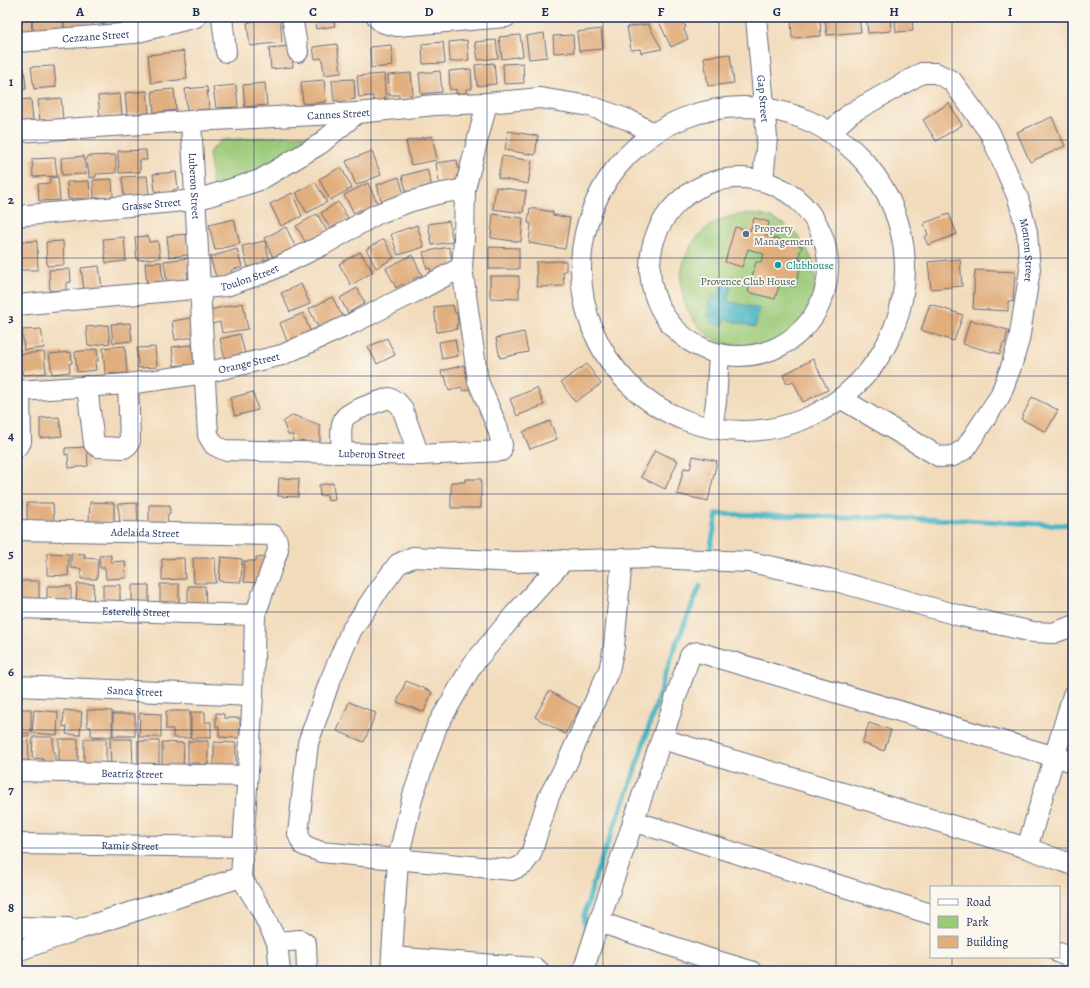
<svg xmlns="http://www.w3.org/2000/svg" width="1090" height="988" viewBox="0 0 1090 988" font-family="Alegreya,serif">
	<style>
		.green { fill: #9bca79; stroke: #5b7c6c }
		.water { fill: #49b6c5; stroke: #327292 }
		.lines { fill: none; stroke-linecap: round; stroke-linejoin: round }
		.stream { stroke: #49b6c5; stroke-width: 5 }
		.building { fill: #e1ae7e }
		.minor-casing { stroke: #666b7f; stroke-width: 22 }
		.minor { stroke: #fff; stroke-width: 20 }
		.grid { fill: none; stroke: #1b2f5e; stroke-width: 1; stroke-opacity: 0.55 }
		.service-dot { fill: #5c6f8a; stroke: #fbf7ec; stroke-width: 1.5 }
		.culture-dot { fill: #0f9aa8; stroke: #fbf7ec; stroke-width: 1.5 }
		.labels { text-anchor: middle; stroke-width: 3.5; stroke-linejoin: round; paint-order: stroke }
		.street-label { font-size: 11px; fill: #1b2f5e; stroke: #fbf7ec }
		.service-label { font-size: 11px; fill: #4e5e75; stroke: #fbf7ec; text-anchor: start }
		.culture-label { font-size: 11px; fill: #0d838f; stroke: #fbf7ec; text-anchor: start }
		.park-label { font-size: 11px; fill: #415e66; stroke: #fbf7ec }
		.neatline { fill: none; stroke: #1b2f5e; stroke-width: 1.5 }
		.grid-label { font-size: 13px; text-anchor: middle; font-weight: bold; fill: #1b2f5e }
	</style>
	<rect width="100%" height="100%" fill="#fbf7ec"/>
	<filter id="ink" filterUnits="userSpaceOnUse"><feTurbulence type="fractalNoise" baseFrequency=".025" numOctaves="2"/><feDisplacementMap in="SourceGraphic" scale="8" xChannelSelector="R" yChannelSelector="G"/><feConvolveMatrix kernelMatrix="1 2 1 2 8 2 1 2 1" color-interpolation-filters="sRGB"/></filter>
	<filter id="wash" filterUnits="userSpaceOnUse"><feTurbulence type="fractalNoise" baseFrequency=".012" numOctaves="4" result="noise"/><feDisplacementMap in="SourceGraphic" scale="16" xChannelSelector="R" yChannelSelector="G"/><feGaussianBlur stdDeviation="0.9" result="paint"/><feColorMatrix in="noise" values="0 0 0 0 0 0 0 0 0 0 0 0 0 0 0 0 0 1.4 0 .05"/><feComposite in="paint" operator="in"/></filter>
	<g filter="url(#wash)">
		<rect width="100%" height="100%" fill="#f2dbbb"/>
		<path class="green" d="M 302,135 L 307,138 L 308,147 L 287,164 L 213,187 L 209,152 L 222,140 Z
			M681 281a67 67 0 1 1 134 0a67 67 0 1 1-134 0Z"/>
		<path class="water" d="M 722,284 L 731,286 L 727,301 L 760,309 L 755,327 L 725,319 L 723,326 L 711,323 L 712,317 L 706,315 L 711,296 L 719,297 Z"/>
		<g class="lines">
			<path class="stream" d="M 709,556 L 717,514 L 964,520 L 1058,525 L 1073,524
				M 587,934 L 584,916 L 597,871 L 629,788 L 673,652 L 700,586"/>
		</g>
		<g id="blocks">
			<path class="building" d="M 17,17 L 31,17 L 32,33 L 17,37 Z
				M 32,17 L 62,17 L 63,29 L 34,38 Z
				M 64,17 L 92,17 L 93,30 L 65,36 Z
				M 101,17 L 126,17 L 127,26 L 108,28 L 108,25 L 102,25 Z
				M 134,17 L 156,17 L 134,24 Z
				M 265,17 L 280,17 L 282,42 L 250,46 L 247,23 Z
				M 314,17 L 333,17 L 335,26 L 316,29 Z
				M 667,17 L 673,17 L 686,26 L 684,30 L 688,39 L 671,47 L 659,22 Z
				M 791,17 L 820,17 L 821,36 L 792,38 Z
				M 825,17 L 859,17 L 861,32 L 827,35 Z
				M 866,17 L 890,17 L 891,31 L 868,33 Z
				M 891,17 L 912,17 L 913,31 L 896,32 L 895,18 L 891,19 Z
				M 648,24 L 662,49 L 641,53 L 640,49 L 631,50 L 627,27 Z
				M 601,29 L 603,49 L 579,51 L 577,32 Z
				M 544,33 L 547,57 L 529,59 L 526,36 Z
				M 520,35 L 523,56 L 502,59 L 499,37 Z
				M 573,35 L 574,52 L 554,53 L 553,36 Z
				M 467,40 L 469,60 L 450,62 L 449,42 Z
				M 496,40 L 498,58 L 478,60 L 475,42 Z
				M 443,42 L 445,63 L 423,64 L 422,44 Z
				M 337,44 L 341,73 L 324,75 L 322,58 L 315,59 L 313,47 Z
				M 391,45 L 393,66 L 371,68 L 370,47 Z
				M 291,46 L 293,67 L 271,69 L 269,48 Z
				M 184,51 L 187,79 L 151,83 L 148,55 Z
				M 730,54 L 734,83 L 708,86 L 704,57 Z
				M 494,63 L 496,84 L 477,86 L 475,65 Z
				M 523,63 L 524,83 L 504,84 L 503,64 Z
				M 54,66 L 56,87 L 34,89 L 31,67 Z
				M 17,68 L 24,68 L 26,89 L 17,90 Z
				M 471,69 L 472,89 L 466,89 L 466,93 L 456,94 L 456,89 L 450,90 L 449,71 Z
				M 440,71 L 442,92 L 421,94 L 419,73 Z
				M 411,73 L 413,94 L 410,94 L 411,98 L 399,98 L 399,95 L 389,95 L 388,75 Z
				M 384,74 L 386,105 L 374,106 L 373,96 L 359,97 L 357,76 Z
				M 354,79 L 355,99 L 339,102 L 339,101 L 334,101 L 332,80 Z
				M 324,80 L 326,102 L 303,104 L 301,82 Z
				M 265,83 L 267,105 L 245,107 L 243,85 Z
				M 236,85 L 238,107 L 216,108 L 213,87 Z
				M 207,87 L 209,109 L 187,111 L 185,89 Z
				M 174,89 L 176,110 L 154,113 L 152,91 Z
				M 147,91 L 149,113 L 127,115 L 125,93 Z
				M 120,94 L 122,115 L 100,117 L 98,96 Z
				M 61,98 L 63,120 L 40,122 L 38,100 Z
				M 31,99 L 33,121 L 17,123 L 17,100 Z
				M 949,103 L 962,125 L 936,141 L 923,120 Z
				M 1052,117 L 1065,146 L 1030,162 L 1017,132 Z
				M 508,131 L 538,136 L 535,155 L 505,150 Z
				M 432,136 L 437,160 L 411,165 L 406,141 Z
				M 146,150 L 147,160 L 140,160 L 140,172 L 119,173 L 118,151 Z
				M 372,151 L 381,175 L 356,185 L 346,161 Z
				M 116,155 L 116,173 L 96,174 L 96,177 L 89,178 L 87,156 Z
				M 84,156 L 86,174 L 62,175 L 61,158 Z
				M 502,156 L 532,161 L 528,184 L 498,178 Z
				M 55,158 L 57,176 L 33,177 L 32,159 Z
				M 457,160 L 460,180 L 440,189 L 436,163 Z
				M 341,167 L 352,188 L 330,200 L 319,179 Z
				M 427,169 L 433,191 L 408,198 L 402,176 Z
				M 176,172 L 178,189 L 173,190 L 174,196 L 161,197 L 160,191 L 155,192 L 153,174 Z
				M 147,176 L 149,194 L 145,194 L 146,198 L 133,199 L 133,195 L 124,196 L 122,177 Z
				M 58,177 L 60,200 L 39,201 L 38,184 L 50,183 L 50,178 Z
				M 399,177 L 405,198 L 388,203 L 381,200 L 377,185 Z
				M 112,179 L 113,197 L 94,198 L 93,180 Z
				M 89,181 L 91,206 L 84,207 L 83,198 L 68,199 L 67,182 Z
				M 315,182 L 327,202 L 307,213 L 296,193 Z
				M 368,183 L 378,204 L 364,214 L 361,209 L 354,213 L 344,195 Z
				M 496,187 L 526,191 L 523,213 L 493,209 Z
				M 292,193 L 302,216 L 281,226 L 270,204 Z
				M 338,202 L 348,218 L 331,229 L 321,213 Z
				M 530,208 L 553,212 L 553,215 L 570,218 L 565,249 L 529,243 L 531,224 L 528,223 Z
				M 317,214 L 328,233 L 306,243 L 296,226 Z
				M 493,214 L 523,218 L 521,242 L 491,238 Z
				M 949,214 L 957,234 L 928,245 L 924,237 L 928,235 L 924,223 Z
				M 754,218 L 769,222 L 766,236 L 802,246 L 798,259 L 802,260 L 795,287 L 780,283 L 775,299 L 748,292 L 756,262 L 761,262 L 764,254 L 748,249 L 742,267 L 725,262 L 735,227 L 750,231 Z
				M 234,219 L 240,244 L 215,250 L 209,225 Z
				M 449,221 L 453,242 L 432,245 L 428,224 Z
				M 417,225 L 424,247 L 398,255 L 391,234 Z
				M 286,227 L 298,252 L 289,257 L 287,251 L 273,257 L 264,238 Z
				M 186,234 L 189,255 L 169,257 L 167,236 Z
				M 148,236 L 149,242 L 158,241 L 160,258 L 137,260 L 135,237 Z
				M 124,237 L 126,261 L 106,263 L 103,239 Z
				M 384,239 L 394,258 L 376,268 L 366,249 Z
				M 37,241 L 38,270 L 17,270 L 17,242 Z
				M 63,241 L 64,265 L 47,266 L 46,242 Z
				M 265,241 L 269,259 L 263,260 L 267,267 L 254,270 L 253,266 L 248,267 L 242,246 Z
				M 449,247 L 454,266 L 431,274 L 430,268 L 427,269 L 423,252 Z
				M 489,247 L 519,248 L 519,269 L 489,269 Z
				M 237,249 L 242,267 L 231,270 L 233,275 L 217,280 L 210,257 Z
				M 360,252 L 373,272 L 351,285 L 339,264 Z
				M 412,255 L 422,275 L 413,279 L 414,282 L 405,287 L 403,284 L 396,288 L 386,268 Z
				M 189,258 L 190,271 L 187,272 L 188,283 L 167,285 L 164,261 Z
				M 960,259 L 962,286 L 931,289 L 928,262 Z
				M 566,261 L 566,271 L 563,271 L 564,286 L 537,287 L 536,262 Z
				M 161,262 L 163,284 L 147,286 L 145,263 Z
				M 99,266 L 102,288 L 84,290 L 81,268 Z
				M 70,269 L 71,282 L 66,283 L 66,290 L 50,291 L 49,270 Z
				M 975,270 L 1015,272 L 1013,302 L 1008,301 L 1008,311 L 973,309 Z
				M 490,276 L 519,276 L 519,299 L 490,298 Z
				M 301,284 L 310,304 L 290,312 L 281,293 Z
				M 357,288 L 365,303 L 348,313 L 340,298 Z
				M 332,297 L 343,317 L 319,329 L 309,309 Z
				M 243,303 L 248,329 L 222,333 L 220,322 L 212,324 L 209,310 Z
				M 930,304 L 963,315 L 954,341 L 921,330 Z
				M 453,305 L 455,313 L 457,313 L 458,324 L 456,325 L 457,329 L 437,332 L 434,307 Z
				M 303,313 L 311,333 L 289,346 L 280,323 Z
				M 196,317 L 199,336 L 175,340 L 172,321 Z
				M 970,320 L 1008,330 L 1005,344 L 1003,343 L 1000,354 L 963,344 Z
				M 130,323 L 132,341 L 113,343 L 111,324 Z
				M 108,325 L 110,343 L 88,346 L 86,327 Z
				M 41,329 L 44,348 L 24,350 L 22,330 Z
				M 524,332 L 528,352 L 500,358 L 496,338 Z
				M 240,334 L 245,354 L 225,359 L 220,339 Z
				M 387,338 L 395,355 L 377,364 L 368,347 Z
				M 455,339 L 458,356 L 442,359 L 439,342 Z
				M 192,345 L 194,364 L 174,366 L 172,347 Z
				M 125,346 L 127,373 L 105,374 L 103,348 Z
				M 155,347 L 157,367 L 138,368 L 137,348 Z
				M 97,349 L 98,361 L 95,361 L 96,370 L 77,372 L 75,352 Z
				M 44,352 L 46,373 L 23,375 L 22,371 L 18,372 L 17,357 L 20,357 L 20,354 Z
				M 71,352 L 72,363 L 69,364 L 70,372 L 52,374 L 49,354 Z
				M 813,359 L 828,390 L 803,402 L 793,381 L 787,384 L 783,375 Z
				M 587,364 L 601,384 L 575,402 L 561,382 Z
				M 464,365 L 470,389 L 463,391 L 461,387 L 449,391 L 445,376 L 442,376 L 441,371 Z
				M 537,388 L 544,405 L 517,416 L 510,399 Z
				M 253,392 L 258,410 L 235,416 L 230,398 Z
				M 1032,397 L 1058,410 L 1046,432 L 1021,419 Z
				M 293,415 L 320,425 L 320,447 L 293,447 L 293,435 L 288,435 L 283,422 Z
				M 59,417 L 62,436 L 40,438 L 40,418 Z
				M 550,421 L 557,439 L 530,449 L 523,432 Z
				M 87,447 L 88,466 L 69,468 L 68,454 L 65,455 L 65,448 Z
				M 655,450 L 678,461 L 665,489 L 641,477 Z
				M 693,456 L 717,461 L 708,501 L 677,494 L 684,468 L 690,469 Z
				M 279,478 L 299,479 L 298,497 L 278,496 Z
				M 465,479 L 481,479 L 481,508 L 451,508 L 451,482 L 465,482 Z
				M 333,483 L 335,500 L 328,501 L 327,495 L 320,496 L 319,485 Z
				M 17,502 L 22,502 L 21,522 L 17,522 Z
				M 90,502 L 114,503 L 114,522 L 89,521 Z
				M 27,503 L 53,503 L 54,521 L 27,526 Z
				M 137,503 L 138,523 L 120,524 L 118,504 Z
				M 149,505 L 170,505 L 170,513 L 168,514 L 167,524 L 149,524 Z
				M 47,553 L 69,554 L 68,576 L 47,575 Z
				M 71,553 L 85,554 L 84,558 L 98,559 L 97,579 L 81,579 L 81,569 L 71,568 Z
				M 111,555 L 111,562 L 125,561 L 126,578 L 106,579 L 105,568 L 100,568 L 99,556 Z
				M 221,557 L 242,559 L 241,582 L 219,581 Z
				M 256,557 L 267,558 L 264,583 L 244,582 L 244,561 L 256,561 Z
				M 184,558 L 185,579 L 162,580 L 162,559 Z
				M 193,558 L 215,558 L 216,583 L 194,583 Z
				M 18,581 L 39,581 L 39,604 L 18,604 Z
				M 77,584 L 94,584 L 93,605 L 76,605 Z
				M 160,584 L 179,584 L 179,606 L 160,606 Z
				M 103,585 L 120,585 L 120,604 L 103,604 Z
				M 132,585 L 149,585 L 149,606 L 132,605 Z
				M 47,586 L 71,586 L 71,604 L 47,601 Z
				M 188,586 L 205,586 L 206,608 L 188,609 Z
				M 406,681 L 432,692 L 424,712 L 397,702 Z
				M 549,691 L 580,708 L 565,734 L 535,717 Z
				M 349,702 L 376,713 L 364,742 L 337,731 Z
				M 17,709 L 31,709 L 31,733 L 17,733 Z
				M 34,710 L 58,712 L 57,735 L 32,733 Z
				M 64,710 L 82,712 L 80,735 L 66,734 L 67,726 L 63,727 Z
				M 87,710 L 112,711 L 112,737 L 91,736 L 91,727 L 87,726 Z
				M 166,711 L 190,711 L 190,738 L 173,738 L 173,729 L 166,729 Z
				M 191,712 L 205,712 L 205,722 L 211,722 L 211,738 L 191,738 Z
				M 140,713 L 161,714 L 161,737 L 139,737 Z
				M 216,713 L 224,714 L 224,718 L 240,718 L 240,738 L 219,737 L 219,727 L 216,727 Z
				M 113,714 L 135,714 L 135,736 L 113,736 Z
				M 869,723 L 891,730 L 884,751 L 862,743 Z
				M 17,736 L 29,736 L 28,764 L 17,764 Z
				M 33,737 L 53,737 L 53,752 L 55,752 L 55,765 L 43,765 L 43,759 L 32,758 Z
				M 59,739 L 78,739 L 78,765 L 59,765 Z
				M 84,739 L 106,739 L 106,767 L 84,767 Z
				M 110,739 L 132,739 L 133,768 L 111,769 Z
				M 138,741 L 159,741 L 159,769 L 138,768 Z
				M 188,741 L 208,741 L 208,770 L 199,769 L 199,763 L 188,763 Z
				M 162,742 L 184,743 L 183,768 L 162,768 Z
				M 214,742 L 236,743 L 236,770 L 214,770 Z"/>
		</g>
	</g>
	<g filter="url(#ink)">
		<use href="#blocks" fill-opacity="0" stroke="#666b7f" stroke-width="1"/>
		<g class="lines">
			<g class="minor-casing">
				<g id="minor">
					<path d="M 222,17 L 226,52"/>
					<path d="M 292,17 L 298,52"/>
					<path d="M 377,17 C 381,24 389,24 397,26 L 506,17"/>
					<path id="s1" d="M 756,17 L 767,138 L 763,181"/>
					<path id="s2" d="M 17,42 L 134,33 L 196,17"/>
					<circle cx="743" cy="269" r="162"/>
					<path id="s3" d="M 191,121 L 208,435 L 214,445 L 224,450 L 419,455 L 501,451 L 502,445 L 498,429 L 478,381 L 462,267 L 464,239 L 465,189 L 487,103"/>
					<path id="s4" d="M 17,132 L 191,121 L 357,113 L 435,105 L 487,103 L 540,98 L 590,106 L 629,120 L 653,133"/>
					<path id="s5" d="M 830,132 L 851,113 L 922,73 L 936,73 L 952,81 L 990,133 L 1018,198 L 1027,232 L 1030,270 L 1019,340 L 1011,367 L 1000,396 L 965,449 L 953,456 L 940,457 L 842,399"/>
					<circle cx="739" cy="267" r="89"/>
					<path id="s6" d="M 17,216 L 196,200 L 260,180 L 320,144 L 357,113"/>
					<path id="s7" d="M 17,305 L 226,286 L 267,272 L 323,245 L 377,214 L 409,202 L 437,194 L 465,189"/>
					<path d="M 87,386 L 94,444 L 98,447 L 124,448 L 128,445 L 130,441 L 128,384"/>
					<path id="s8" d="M 17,391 L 128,384 L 164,379 L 205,373 L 282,355 L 353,323 L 419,290 L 462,267"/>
					<path d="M 712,428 L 716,402 L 719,354"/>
					<path d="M 17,447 L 21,442 L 20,390"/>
					<path d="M 342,453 C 342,443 339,428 344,419 C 349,410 379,402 389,398 L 397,402 L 402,408 L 419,455"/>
					<path id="s9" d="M 17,530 L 273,535 L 277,541 L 278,550 L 255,615 L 253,696 L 241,877 L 260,908 L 277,942 L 280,971"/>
					<path d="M 622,558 L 614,647 L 609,670 L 566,765 L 549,796 L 531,854 L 523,865 L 512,870 L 321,852 L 303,845 L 298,834 L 308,743 L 329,683 L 351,631 L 375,595 L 398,564 L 413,557 L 516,562 L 652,558 L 750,562 L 829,579 L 961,616 L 1033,632 L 1053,633 L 1073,626"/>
					<path id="s10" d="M 17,608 L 255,615"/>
					<path id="s11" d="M 17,686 L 253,696"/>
					<path d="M 662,739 L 1027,848 L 1073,865"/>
					<path id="s12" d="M 17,771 L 247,776"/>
					<path d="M 633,821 L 931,914"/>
					<path id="s13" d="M 17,844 L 244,847"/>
					<path d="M 1027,848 L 1073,695"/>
					<path d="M 17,927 L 68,928"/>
					<path d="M 277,942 L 300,940 L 306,944 L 307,971"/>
					<path d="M 17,951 L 82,928 L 241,877"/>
					<path d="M 1059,953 L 1073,958"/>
					<path d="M 392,957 L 535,968 L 539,971"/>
					<path d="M 391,971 L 398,859 L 413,795 L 437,726 L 473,664 L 514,615 L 564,560"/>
					<path d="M 583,971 L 599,922"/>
					<path d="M 751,971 L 707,958 L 599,922 L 690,656 L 693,653 L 698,652 L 1073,762"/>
				</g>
			</g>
			<use href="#minor" class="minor"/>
		</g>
	</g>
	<path class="grid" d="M 138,17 L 138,971M 254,17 L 254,971M 371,17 L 371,971M 487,17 L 487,971M 603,17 L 603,971M 719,17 L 719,971M 836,17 L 836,971M 952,17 L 952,887M 17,140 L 1073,140M 17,258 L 1073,258M 17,376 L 1073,376M 17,494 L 1073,494M 17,612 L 1073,612M 17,730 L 1073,730M 17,848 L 1073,848M 952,957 L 952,971"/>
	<circle class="service-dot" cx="746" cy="234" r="4"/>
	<circle class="culture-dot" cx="778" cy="265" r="4"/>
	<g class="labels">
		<g class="street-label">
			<text dy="4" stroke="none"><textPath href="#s2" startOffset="79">Cezzane Street</textPath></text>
			<text dy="4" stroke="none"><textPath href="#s1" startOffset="82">Gap Street</textPath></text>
			<text dy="4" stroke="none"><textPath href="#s4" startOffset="322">Cannes Street</textPath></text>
			<text dy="4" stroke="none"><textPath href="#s3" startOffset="65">Luberon Street</textPath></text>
			<text dy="4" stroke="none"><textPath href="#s6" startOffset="135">Grasse Street</textPath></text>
			<text dy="4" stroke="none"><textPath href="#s5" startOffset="330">Menton Street</textPath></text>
			<text dy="4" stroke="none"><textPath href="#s7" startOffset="235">Toulon Street</textPath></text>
			<text dy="4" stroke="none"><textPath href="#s8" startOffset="234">Orange Street</textPath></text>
			<text dy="4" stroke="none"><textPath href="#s3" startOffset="485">Luberon Street</textPath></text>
			<text dy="4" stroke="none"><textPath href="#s9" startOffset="128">Adelaida Street</textPath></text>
			<text dy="4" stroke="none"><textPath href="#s10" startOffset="119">Esterelle Street</textPath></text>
			<text dy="4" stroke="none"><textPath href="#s11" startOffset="118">Sanca Street</textPath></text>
			<text dy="4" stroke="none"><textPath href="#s12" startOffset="115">Beatriz Street</textPath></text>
			<text dy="4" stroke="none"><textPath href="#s13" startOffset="113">Ramir Street</textPath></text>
		</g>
		<g class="service-label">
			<text x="754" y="232">Property<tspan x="754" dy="13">Management</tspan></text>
		</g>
		<g class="culture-label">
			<text x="786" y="269">Clubhouse</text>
		</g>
		<g class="park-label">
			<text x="748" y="285">Provence Club House</text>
		</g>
	</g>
	<rect width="1090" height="988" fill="none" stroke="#fbf7ec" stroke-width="44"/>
	<rect x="930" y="886" width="130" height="72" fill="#fbf7ec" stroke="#a1a7b3"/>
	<rect x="938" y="899" width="20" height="6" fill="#ffffff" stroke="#a1a7b3"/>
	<text x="966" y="906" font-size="12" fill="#1b2f5e">Road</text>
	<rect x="938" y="916" width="20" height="12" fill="#9bca79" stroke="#a1a7b3"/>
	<text x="966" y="926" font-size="12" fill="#1b2f5e">Park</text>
	<rect x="938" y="936" width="20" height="12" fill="#e1ae7e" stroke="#a1a7b3"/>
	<text x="966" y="946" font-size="12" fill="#1b2f5e">Building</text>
	<rect x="22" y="22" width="1046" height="944" class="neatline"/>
	<g class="grid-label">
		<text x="80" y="16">A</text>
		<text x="196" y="16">B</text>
		<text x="313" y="16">C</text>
		<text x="429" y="16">D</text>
		<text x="545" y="16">E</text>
		<text x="661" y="16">F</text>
		<text x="777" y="16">G</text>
		<text x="894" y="16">H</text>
		<text x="1010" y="16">I</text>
		<text x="11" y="86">1</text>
		<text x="11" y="204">2</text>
		<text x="11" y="322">3</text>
		<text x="11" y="440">4</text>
		<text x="11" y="558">5</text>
		<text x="11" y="676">6</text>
		<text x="11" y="794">7</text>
		<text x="11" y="912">8</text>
	</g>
</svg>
